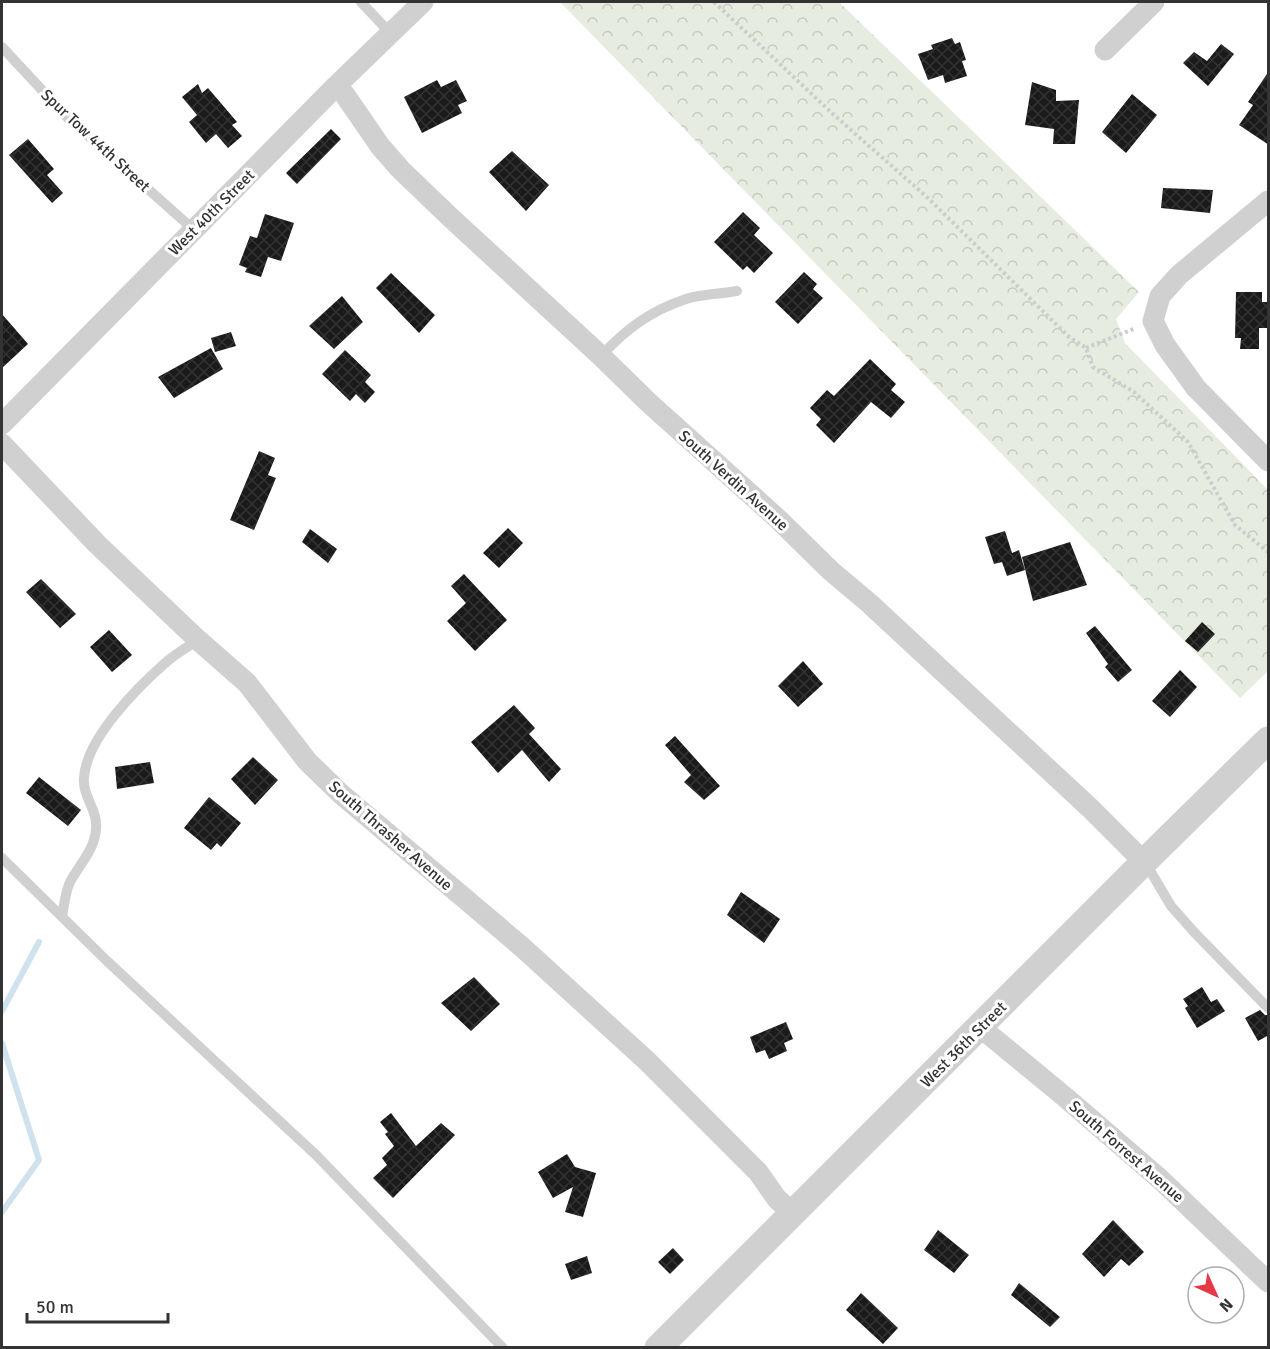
<svg xmlns="http://www.w3.org/2000/svg" width="1270" height="1349" viewBox="0 0 1270 1349" font-family="Signika,sans-serif">
	<style>
		.park { fill: url(#park-crowns) }
		.lines { fill: none; stroke-linecap: round; stroke-linejoin: round }
		.stream { stroke: #cfe2ee; stroke-width: 6 }
		.building { fill: url(#building-cross-hatch) }
		.path { stroke: #cdcdcd; stroke-width: 4; stroke-dasharray: 3 3; stroke-linecap: butt }
		.service { stroke: #d0d0d0; stroke-width: 10 }
		.minor { stroke: #d0d0d0; stroke-width: 21 }
		.tertiary { stroke: #d0d0d0; stroke-width: 27 }
		.labels { text-anchor: middle; stroke-width: 6; stroke-linejoin: round; paint-order: stroke }
		.street-label { font-size: 16px; fill: #333; stroke: #fff }
	</style>
	<defs>
		<pattern id="park-crowns" width="20" height="18" patternUnits="userSpaceOnUse" patternTransform="scale(1.5)"><rect width="20" height="18" fill="#e6ecdf"/><path d="M2 6a3 3 0 1 1 6 0M12 15a3 3 0 1 1 6 0" fill="none" stroke="#c6cbc0"/></pattern>
		<pattern id="building-cross-hatch" width="8" height="8" patternUnits="userSpaceOnUse" patternTransform="scale(1.5)"><rect width="8" height="8" fill="#1a1a1a"/><path d="M0 0l8 8M0 8l8-8" fill="none" stroke="#333"/></pattern>
	</defs>
	<rect width="100%" height="100%" fill="#fff"/>
	<path class="park" d="M 560,2 L 839,2 L 1139,292 L 1116,319 L 1125,343 L 1268,490 L 1268,671 L 1240,698 Z"/>
	<g class="lines">
		<path class="stream" d="M 2,1011 L 39,942
			M 2,1043 L 39,1160 L 2,1212"/>
	</g>
	<path class="building" d="M 952,38 L 955,44 L 960,42 L 966,60 L 962,61 L 967,76 L 945,83 L 943,75 L 928,80 L 918,54 L 933,49 L 931,45 Z
		M 1221,44 L 1234,54 L 1208,86 L 1183,63 L 1194,52 L 1207,61 Z
		M 1269,71 L 1269,145 L 1239,125 L 1253,105 L 1248,102 Z
		M 437,80 L 441,87 L 456,80 L 467,101 L 458,105 L 462,113 L 422,133 L 404,97 Z
		M 1032,82 L 1056,90 L 1056,101 L 1079,100 L 1075,144 L 1053,144 L 1054,129 L 1025,125 Z
		M 198,84 L 202,93 L 208,88 L 237,122 L 232,125 L 242,136 L 228,148 L 216,134 L 206,143 L 189,122 L 197,115 L 182,97 Z
		M 1132,94 L 1157,115 L 1126,153 L 1102,132 Z
		M 331,129 L 341,139 L 297,184 L 286,173 Z
		M 28,139 L 54,169 L 47,175 L 63,193 L 52,203 L 9,155 Z
		M 512,151 L 549,185 L 526,211 L 489,172 Z
		M 1163,188 L 1213,190 L 1210,213 L 1161,208 Z
		M 743,212 L 760,228 L 754,235 L 773,253 L 754,273 L 747,266 L 743,270 L 714,242 Z
		M 265,214 L 294,223 L 281,261 L 268,257 L 261,277 L 245,272 L 247,268 L 239,265 L 250,236 L 257,238 Z
		M 804,272 L 817,284 L 813,289 L 823,298 L 798,324 L 775,302 Z
		M 391,273 L 435,315 L 419,333 L 376,288 Z
		M 1236,292 L 1262,292 L 1262,302 L 1269,302 L 1269,328 L 1259,328 L 1259,349 L 1240,349 L 1241,338 L 1235,338 Z
		M 342,296 L 363,322 L 334,349 L 309,326 Z
		M 2,314 L 28,344 L 2,368 Z
		M 231,332 L 236,346 L 215,352 L 211,338 Z
		M 211,348 L 223,369 L 174,398 L 158,377 Z
		M 345,350 L 371,375 L 365,382 L 375,392 L 365,403 L 356,394 L 350,401 L 322,374 Z
		M 870,359 L 896,384 L 891,390 L 905,402 L 891,418 L 871,402 L 834,443 L 816,425 L 821,419 L 810,408 L 827,390 L 834,396 Z
		M 259,451 L 275,458 L 268,475 L 276,478 L 254,530 L 230,520 Z
		M 508,528 L 523,543 L 499,568 L 483,553 Z
		M 310,529 L 337,549 L 328,563 L 302,542 Z
		M 1005,531 L 1012,553 L 1019,550 L 1025,570 L 1007,576 L 1002,562 L 994,564 L 985,537 Z
		M 1070,542 L 1087,585 L 1033,601 L 1022,557 Z
		M 464,574 L 507,620 L 475,651 L 447,621 L 466,603 L 451,586 Z
		M 41,579 L 76,614 L 60,628 L 26,592 Z
		M 1202,622 L 1215,634 L 1198,652 L 1185,641 Z
		M 1095,626 L 1132,670 L 1118,682 L 1105,667 L 1108,664 L 1086,633 Z
		M 109,630 L 132,655 L 112,672 L 90,647 Z
		M 803,661 L 823,684 L 798,707 L 778,686 Z
		M 1180,670 L 1197,687 L 1170,717 L 1152,701 Z
		M 514,705 L 535,728 L 529,734 L 561,769 L 549,782 L 522,750 L 498,773 L 471,742 Z
		M 675,736 L 720,786 L 704,800 L 684,782 L 691,775 L 665,745 Z
		M 253,757 L 278,780 L 255,805 L 231,779 Z
		M 150,762 L 154,783 L 117,789 L 115,767 Z
		M 39,777 L 81,810 L 68,826 L 26,793 Z
		M 209,797 L 241,823 L 221,847 L 217,843 L 211,850 L 184,828 Z
		M 741,892 L 780,919 L 764,943 L 727,915 Z
		M 474,977 L 500,1004 L 471,1031 L 441,1003 Z
		M 1202,987 L 1211,1002 L 1217,999 L 1225,1011 L 1197,1028 L 1185,1008 L 1188,1006 L 1183,999 Z
		M 1260,1010 L 1265,1015 L 1269,1015 L 1269,1035 L 1258,1041 L 1245,1018 Z
		M 786,1022 L 793,1039 L 784,1043 L 787,1051 L 769,1059 L 765,1050 L 756,1053 L 750,1037 Z
		M 391,1113 L 416,1146 L 441,1123 L 455,1135 L 393,1198 L 373,1178 L 387,1165 L 382,1158 L 394,1146 L 385,1134 L 388,1132 L 380,1122 Z
		M 567,1154 L 575,1167 L 596,1173 L 583,1217 L 565,1212 L 573,1187 L 553,1198 L 538,1172 Z
		M 1113,1220 L 1144,1252 L 1129,1266 L 1121,1259 L 1104,1277 L 1082,1254 Z
		M 938,1230 L 969,1255 L 954,1273 L 924,1250 Z
		M 673,1248 L 684,1260 L 670,1274 L 658,1262 Z
		M 587,1256 L 592,1273 L 571,1280 L 565,1264 Z
		M 1019,1283 L 1060,1317 L 1050,1327 L 1011,1295 Z
		M 861,1293 L 898,1328 L 883,1344 L 846,1310 Z"/>
	<g class="lines">
		<path class="path" d="M 714,2 L 834,115 L 928,198 L 1068,336 L 1086,348 L 1093,367 L 1134,392 L 1188,442 L 1235,525 L 1268,552
			M 1086,348 L 1136,328"/>
		<path class="service" d="M 361,2 L 391,34
			M 2,47 L 67,117 L 194,230
			M 601,356 C 626,329 650,311 686,299 C 702,294 720,294 737,291
			M 2,858 L 107,961 L 316,1155 L 503,1348
			M 1145,862 L 1171,906 L 1194,932 L 1268,1008
			M 62,917 C 64,906 65,893 70,882 C 79,865 95,849 96,829 C 98,810 82,796 84,777 C 87,738 136,689 164,664 C 174,655 187,647 198,640"/>
		<path class="minor" d="M 1105,50 L 1154,2
			M 336,86 L 345,95 L 380,146 L 400,169 L 450,217 L 601,356 L 648,402 L 779,520 L 831,571 L 869,603 L 1090,808 L 1144,862
			M 1268,201 L 1179,275 L 1160,296 L 1153,321 L 1165,345 L 1196,388 L 1268,461
			M 2,424 L 336,86 L 423,2
			M 2,444 L 97,544 L 198,640 L 247,683 L 307,761 L 341,794 L 522,947 L 647,1061 L 758,1172 L 777,1199 L 793,1213
			M 980,1027 L 1065,1097 L 1160,1179 L 1268,1282"/>
		<path class="tertiary" d="M 658,1348 L 1144,862 L 1268,740"/>
	</g>
	<g class="labels">
		<g class="street-label">
			<text transform="translate(96 140) rotate(43)" y="6">Spur Tow 44th Street</text>
			<text transform="translate(211 212) rotate(-45)" y="6">West 40th Street</text>
			<text transform="translate(734 480) rotate(42)" y="6">South Verdin Avenue</text>
			<text transform="translate(391 835) rotate(41)" y="6">South Thrasher Avenue</text>
			<text transform="translate(963 1044) rotate(-45)" y="6">West 36th Street</text>
			<text transform="translate(1127 1151) rotate(41)" y="6">South Forrest Avenue</text>
		</g>
	</g>
	<rect width="1270" height="1349" fill="none" stroke="#333333" stroke-width="6"/>
	<g transform="translate(1216 1295) rotate(135)"><circle r="28" fill="#ffffff" stroke="#adadad" stroke-width="1.5"/>
	<path d="M0-4.5L10 22L0 15L-10 22Z" fill="#e63946"/>
	<text y="-9" font-size="16" font-weight="bold" text-anchor="middle" fill="#333333">N</text>
	</g>
	<path d="M27 1313v9h141v-9" fill="none" stroke="#333333" stroke-width="3"/>
	<text x="36" y="1313" font-size="18" fill="#333333" stroke="#ffffff" stroke-width="4.5" paint-order="stroke">50 m</text>
</svg>
